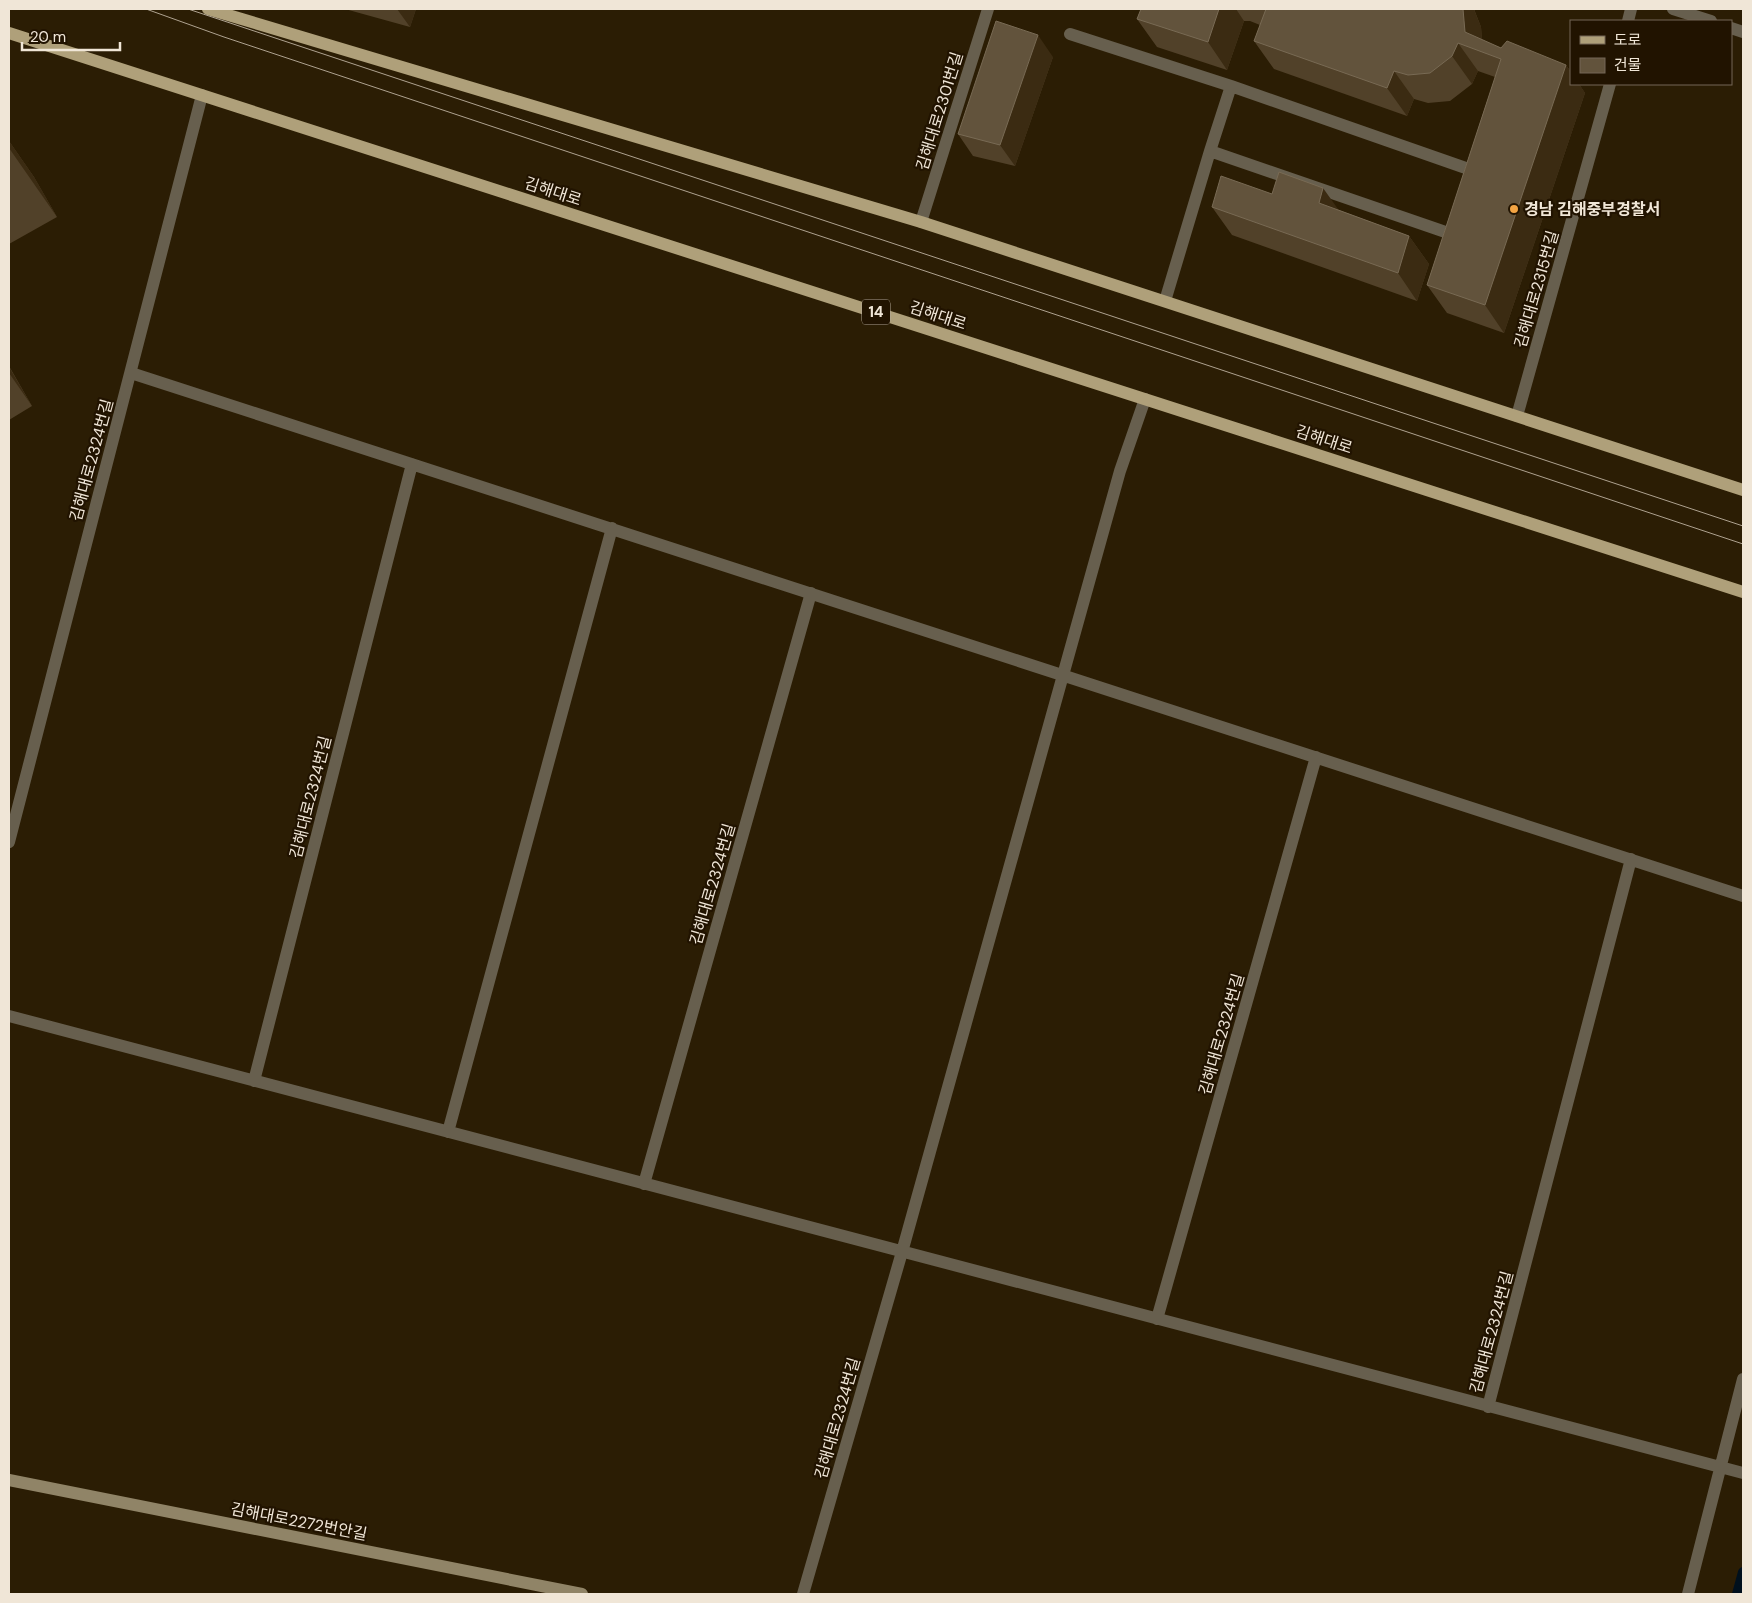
<svg xmlns="http://www.w3.org/2000/svg" width="1752" height="1603" viewBox="0 0 1752 1603" font-family="'DM Sans','Noto Sans KR',sans-serif">
	<style>
		.lines { fill: none; stroke-linecap: round; stroke-linejoin: round }
		.stream { stroke: #00101d; stroke-width: 10 }
		.service { stroke: #675f4e; stroke-width: 12 }
		.minor { stroke: #675f4e; stroke-width: 12 }
		.secondary { stroke: #908467; stroke-width: 12 }
		.primary { stroke: #afa07a; stroke-width: 12 }
		.tram { stroke: #aea290; stroke-width: 1 }
		.wall { fill: #514129 }
		.shaded-wall { fill: #3b2b12 }
		.building { fill: #62533c; stroke: #786a54 }
		.poi-dot { fill: #f3a443; stroke: #211300; stroke-width: 2 }
		.labels { text-anchor: middle; stroke-width: 4.5; stroke-linejoin: round; paint-order: stroke }
		.shield { fill: #211300; stroke: #b2a796; stroke-width: 1 }
		.shield-label { font-size: 15px; font-weight: bold; fill: #f0e6d7 }
		.street-label { font-size: 16px; fill: #f0e6d7; stroke: #211300 }
		.poi-label { font-size: 16px; font-weight: bold; fill: #f0e6d7; stroke: #211300; text-anchor: start }
	</style>
	<rect width="100%" height="100%" fill="#2b1d04"/>
	<g class="lines">
		<path class="stream" d="M 1737,1594 L 1743,1572"/>
		<path class="service" d="M 1070,34 L 1231,86
			M 1210,151 L 1457,236 L 1457,234
			M 1165,301 L 1210,151 L 1231,86 L 1480,173"/>
		<path class="minor" d="M 1673,9 L 1711,21
			M 1628,21 L 1631,9
			M 1731,28 L 1743,32
			M 921,222 L 988,9
			M 131,373 L 1743,896
			M 1517,416 L 1610,84
			M 9,842 L 202,95
			M 9,1016 L 1743,1473
			M 254,1081 L 412,464
			M 448,1132 L 612,528
			M 644,1184 L 811,593
			M 1157,1319 L 1316,757
			M 1488,1407 L 1631,859
			M 803,1594 L 902,1252 L 1120,471 L 1145,399
			M 1688,1594 L 1743,1379"/>
		<path class="secondary" d="M 9,1480 L 582,1594"/>
		<path class="primary" d="M 208,9 L 921,222 L 1743,490
			M 9,33 L 1743,592"/>
		<path class="tram" d="M 146,9 L 224,37 L 1743,544
			M 188,9 L 1743,526"/>
	</g>
	<path class="wall" d="M 345,9 L 416,9 L 410,27 Z
		M 1141,9 L 1474,9 L 1481,27 L 1482,40 L 1501,48 L 1566,65 L 1571,72 L 1571,84 L 1579,84 L 1585,93 L 1504,333 L 1447,313 L 1427,285 L 1495,77 L 1478,71 L 1472,84 L 1450,101 L 1428,103 L 1414,99 L 1407,116 L 1274,69 L 1254,41 L 1260,25 L 1250,21 L 1244,21 L 1227,70 L 1157,47 L 1137,19 Z
		M 1053,57 L 1015,166 L 973,156 L 958,134 Z
		M 9,141 L 34,177 L 57,217 L 9,244 Z
		M 1272,194 L 1339,210 L 1409,236 L 1429,264 L 1417,301 L 1232,235 L 1212,207 Z
		M 9,366 L 32,406 L 9,420 Z"/>
	<path class="shaded-wall" d="M 397,9 L 416,9 L 410,27 Z
		M 1219,9 L 1236,9 L 1244,21 L 1227,70 L 1208,42 Z
		M 1463,9 L 1474,9 L 1475,12 L 1481,27 L 1483,52 L 1465,32 Z
		M 1038,35 L 1053,57 L 1015,166 L 1000,145 Z
		M 1458,43 L 1478,71 L 1472,84 L 1452,56 Z
		M 1566,65 L 1571,72 L 1571,84 L 1579,84 L 1585,93 L 1504,333 L 1485,305 Z
		M 1394,71 L 1414,99 L 1407,116 L 1387,88 Z
		M 9,141 L 34,177 L 57,217 L 9,148 Z
		M 1323,188 L 1343,216 L 1319,203 Z
		M 1409,236 L 1429,264 L 1417,301 L 1398,273 Z
		M 9,366 L 9,367 L 32,406 L 9,373 Z"/>
	<path class="building" d="M 1141,9 L 1219,9 L 1208,42 L 1137,19 Z
		M 1266,9 L 1463,9 L 1465,32 L 1501,48 L 1507,41 L 1566,65 L 1485,305 L 1427,285 L 1501,59 L 1458,43 L 1452,56 L 1430,73 L 1408,75 L 1394,71 L 1387,88 L 1254,41 Z
		M 996,21 L 1038,35 L 1000,145 L 958,134 Z
		M 1279,172 L 1323,188 L 1319,203 L 1409,236 L 1398,273 L 1212,207 L 1221,176 L 1272,194 Z"/>
	<circle class="poi-dot" cx="1514" cy="209" r="5"/>
	<g class="labels">
		<rect class="shield" x="862" y="299.5" width="28" height="25" rx="4"/>
		<g class="shield-label">
			<text x="876" y="317">14</text>
		</g>
		<g class="street-label">
			<text transform="translate(939 111) rotate(-73)" y="6">김해대로2301번길</text>
			<text transform="translate(553 191) rotate(18)" y="6">김해대로</text>
			<text transform="translate(1536 289) rotate(-74)" y="6">김해대로2315번길</text>
			<text transform="translate(938 315) rotate(18)" y="6">김해대로</text>
			<text transform="translate(1324 439) rotate(18)" y="6">김해대로</text>
			<text transform="translate(91 460) rotate(-75)" y="6">김해대로2324번길</text>
			<text transform="translate(310 797) rotate(-76)" y="6">김해대로2324번길</text>
			<text transform="translate(712 884) rotate(-74)" y="6">김해대로2324번길</text>
			<text transform="translate(1221 1034) rotate(-74)" y="6">김해대로2324번길</text>
			<text transform="translate(1491 1332) rotate(-75)" y="6">김해대로2324번길</text>
			<text transform="translate(837 1418) rotate(-74)" y="6">김해대로2324번길</text>
			<text transform="translate(299 1521) rotate(11)" y="6">김해대로2272번안길</text>
		</g>
		<g class="poi-label">
			<text x="1524" y="215">경남 김해중부경찰서</text>
		</g>
	</g>
	<rect width="1752" height="1603" fill="none" stroke="#f0e6d7" stroke-width="20"/>
	<rect x="1570" y="20" width="162" height="65" fill="#211300" stroke="#746756"/>
	<rect x="1580" y="36" width="25" height="8" fill="#afa07a" stroke="#746756"/>
	<text x="1614" y="45" font-size="15" fill="#f0e6d7">도로</text>
	<rect x="1580" y="58" width="25" height="15" fill="#62533c" stroke="#746756"/>
	<text x="1614" y="70" font-size="15" fill="#f0e6d7">건물</text>
	<path d="M22 42v8h98v-8" fill="none" stroke="#f0e6d7" stroke-width="2.5"/>
	<text x="30" y="42" font-size="15" fill="#f0e6d7" stroke="#211300" stroke-width="4" paint-order="stroke">20 m</text>
</svg>
